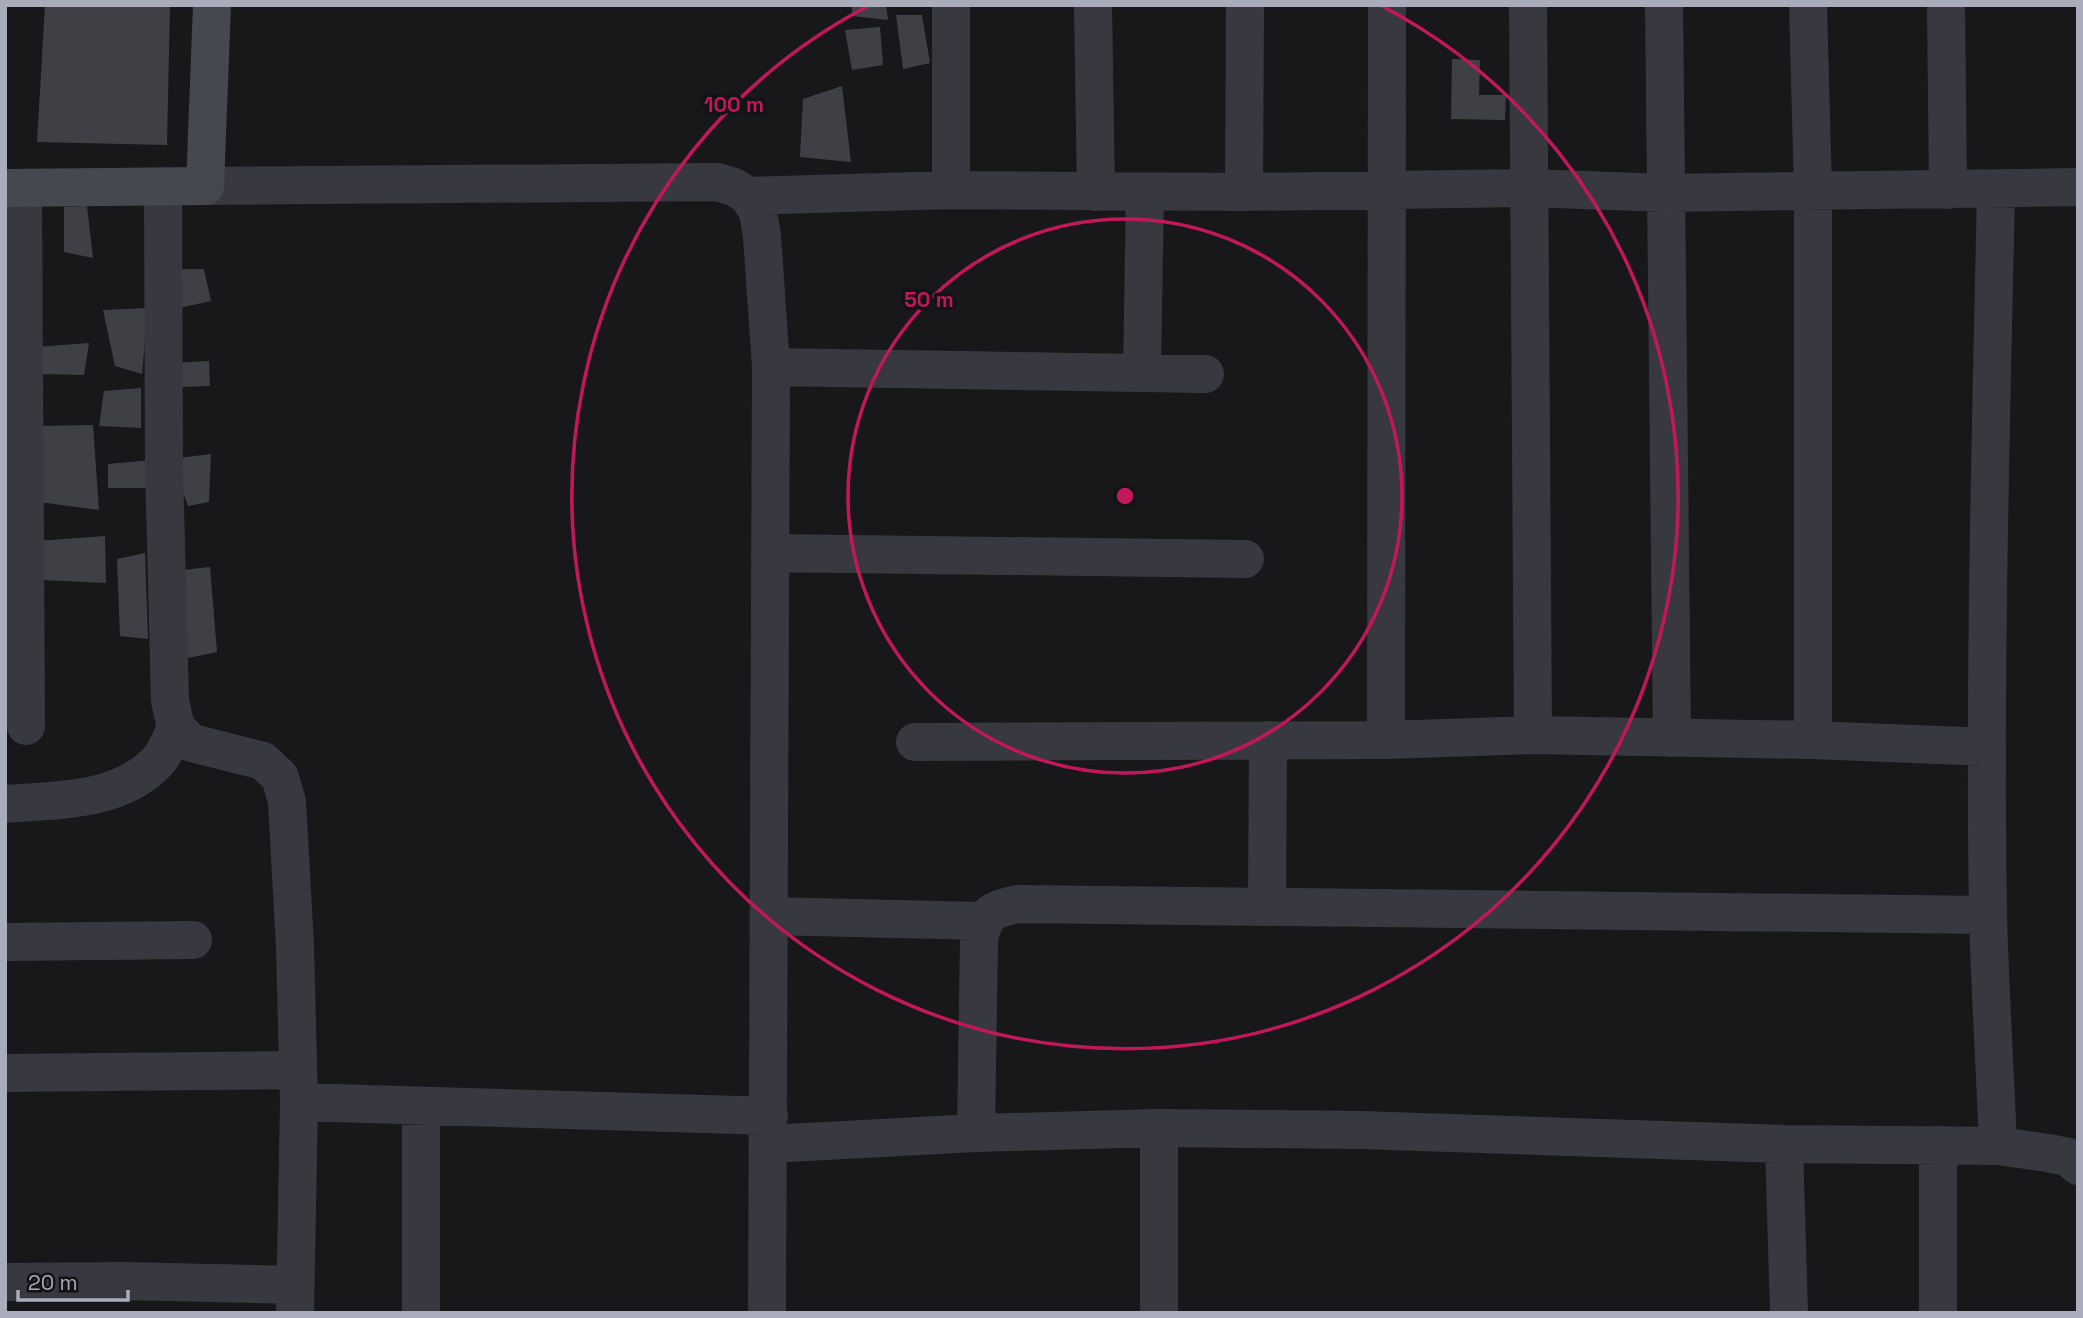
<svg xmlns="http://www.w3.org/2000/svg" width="2083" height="1318" viewBox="0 0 2083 1318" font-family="'Space Grotesk',sans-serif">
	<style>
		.building { fill: #3f4045 }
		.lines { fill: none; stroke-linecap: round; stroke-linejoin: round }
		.street { stroke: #383940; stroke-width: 38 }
		.secondary { stroke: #464850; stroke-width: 38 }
		.ring { fill: none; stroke: #c2185b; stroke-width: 3.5 }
		.centre { fill: #c2185b; stroke: #131315; stroke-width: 3.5 }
		.ring-label { font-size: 21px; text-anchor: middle; font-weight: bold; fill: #c2185b; stroke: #131315; stroke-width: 7; stroke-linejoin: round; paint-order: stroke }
	</style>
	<rect width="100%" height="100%" fill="#18181a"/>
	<path class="building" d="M 45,5 L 170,5 L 167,145 L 37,142 Z
		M 852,5 L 886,5 L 888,20 L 852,16 Z
		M 896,15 L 922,15 L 930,63 L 903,69 Z
		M 880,27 L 883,65 L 852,70 L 845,30 Z
		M 1452,59 L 1480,60 L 1479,95 L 1506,95 L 1505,120 L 1451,119 Z
		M 842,86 L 851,162 L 800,157 L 803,99 Z
		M 87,206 L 93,258 L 64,252 L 64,207 Z
		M 179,269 L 204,269 L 211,301 L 179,308 Z
		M 148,308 L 142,374 L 115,366 L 103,310 Z
		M 89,343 L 84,375 L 37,374 L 37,347 Z
		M 209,361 L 210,386 L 182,387 L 173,363 Z
		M 141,388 L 141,428 L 99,426 L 104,391 Z
		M 93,425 L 99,510 L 39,502 L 35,426 Z
		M 211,454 L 209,502 L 188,506 L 171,459 Z
		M 153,460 L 147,488 L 108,488 L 108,464 Z
		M 105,536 L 106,583 L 43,580 L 36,541 Z
		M 145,553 L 148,639 L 120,636 L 117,559 Z
		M 210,567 L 217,652 L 183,659 L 183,570 Z"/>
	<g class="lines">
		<path class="street" d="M 951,5 L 951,190
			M 1093,5 L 1096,192
			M 1528,5 L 1533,735
			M 1664,5 L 1672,738
			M 1808,5 L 1813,190 L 1813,740
			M 1946,5 L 1948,190
			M 205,186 L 717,182 L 734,187 L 748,196 L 758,212 L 762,236 L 771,367 L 767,1313
			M 163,187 L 164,467 L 170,701 L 176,728 L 192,743 L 263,761 L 280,777 L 287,802 L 295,946 L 299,1102 L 295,1313
			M 23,188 L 26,726
			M 1996,189 C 1991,430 1984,672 1988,913 C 1990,991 1995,1068 1998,1146
			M 1244,192 L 1245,5
			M 748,196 L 951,190 L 1244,192 L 1529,188 L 1665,193 L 2078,187
			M 771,367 L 1205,374
			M 1142,373 L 1145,192
			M 770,553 L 1245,559
			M 1386,740 L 1387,5
			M 915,742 L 1386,740 L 1533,735 L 1813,740 L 1987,747
			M 5,804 C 57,800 120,802 158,761 C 166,752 171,738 176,728
			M 1267,906 L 1268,740
			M 769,916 L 984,921
			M 5,942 L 193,940
			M 5,1073 L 298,1070
			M 299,1102 L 769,1116
			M 421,1107 L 421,1313
			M 1159,1128 L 1159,1313
			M 976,1133 L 979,938 C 986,911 992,910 1018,904 L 1988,915
			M 769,1144 L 976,1133 L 1159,1128 L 1360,1130 L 1784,1144 L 1998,1146 L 2048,1153 L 2068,1157 L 2078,1166
			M 1784,1144 L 1789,1313
			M 1938,1145 L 1938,1313
			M 5,1282 L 123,1281 L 295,1285"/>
		<path class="secondary" d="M 5,188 L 205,186 L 212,5"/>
	</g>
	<g class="ring">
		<circle cx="1125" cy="496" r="277"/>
		<path d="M1380 5A553 553 0 1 1 870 5"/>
	</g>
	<circle cx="1125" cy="496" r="10" class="centre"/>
	<g class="ring-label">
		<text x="734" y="112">100 m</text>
		<text x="929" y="307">50 m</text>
	</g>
	<rect width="2083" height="1318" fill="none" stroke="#a9adbb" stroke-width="14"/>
	<path d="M18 1290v10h110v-10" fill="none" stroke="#a9adbb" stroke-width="3.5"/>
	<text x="28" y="1290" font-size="21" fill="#a9adbb" stroke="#131315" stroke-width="5" paint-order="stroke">20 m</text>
</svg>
